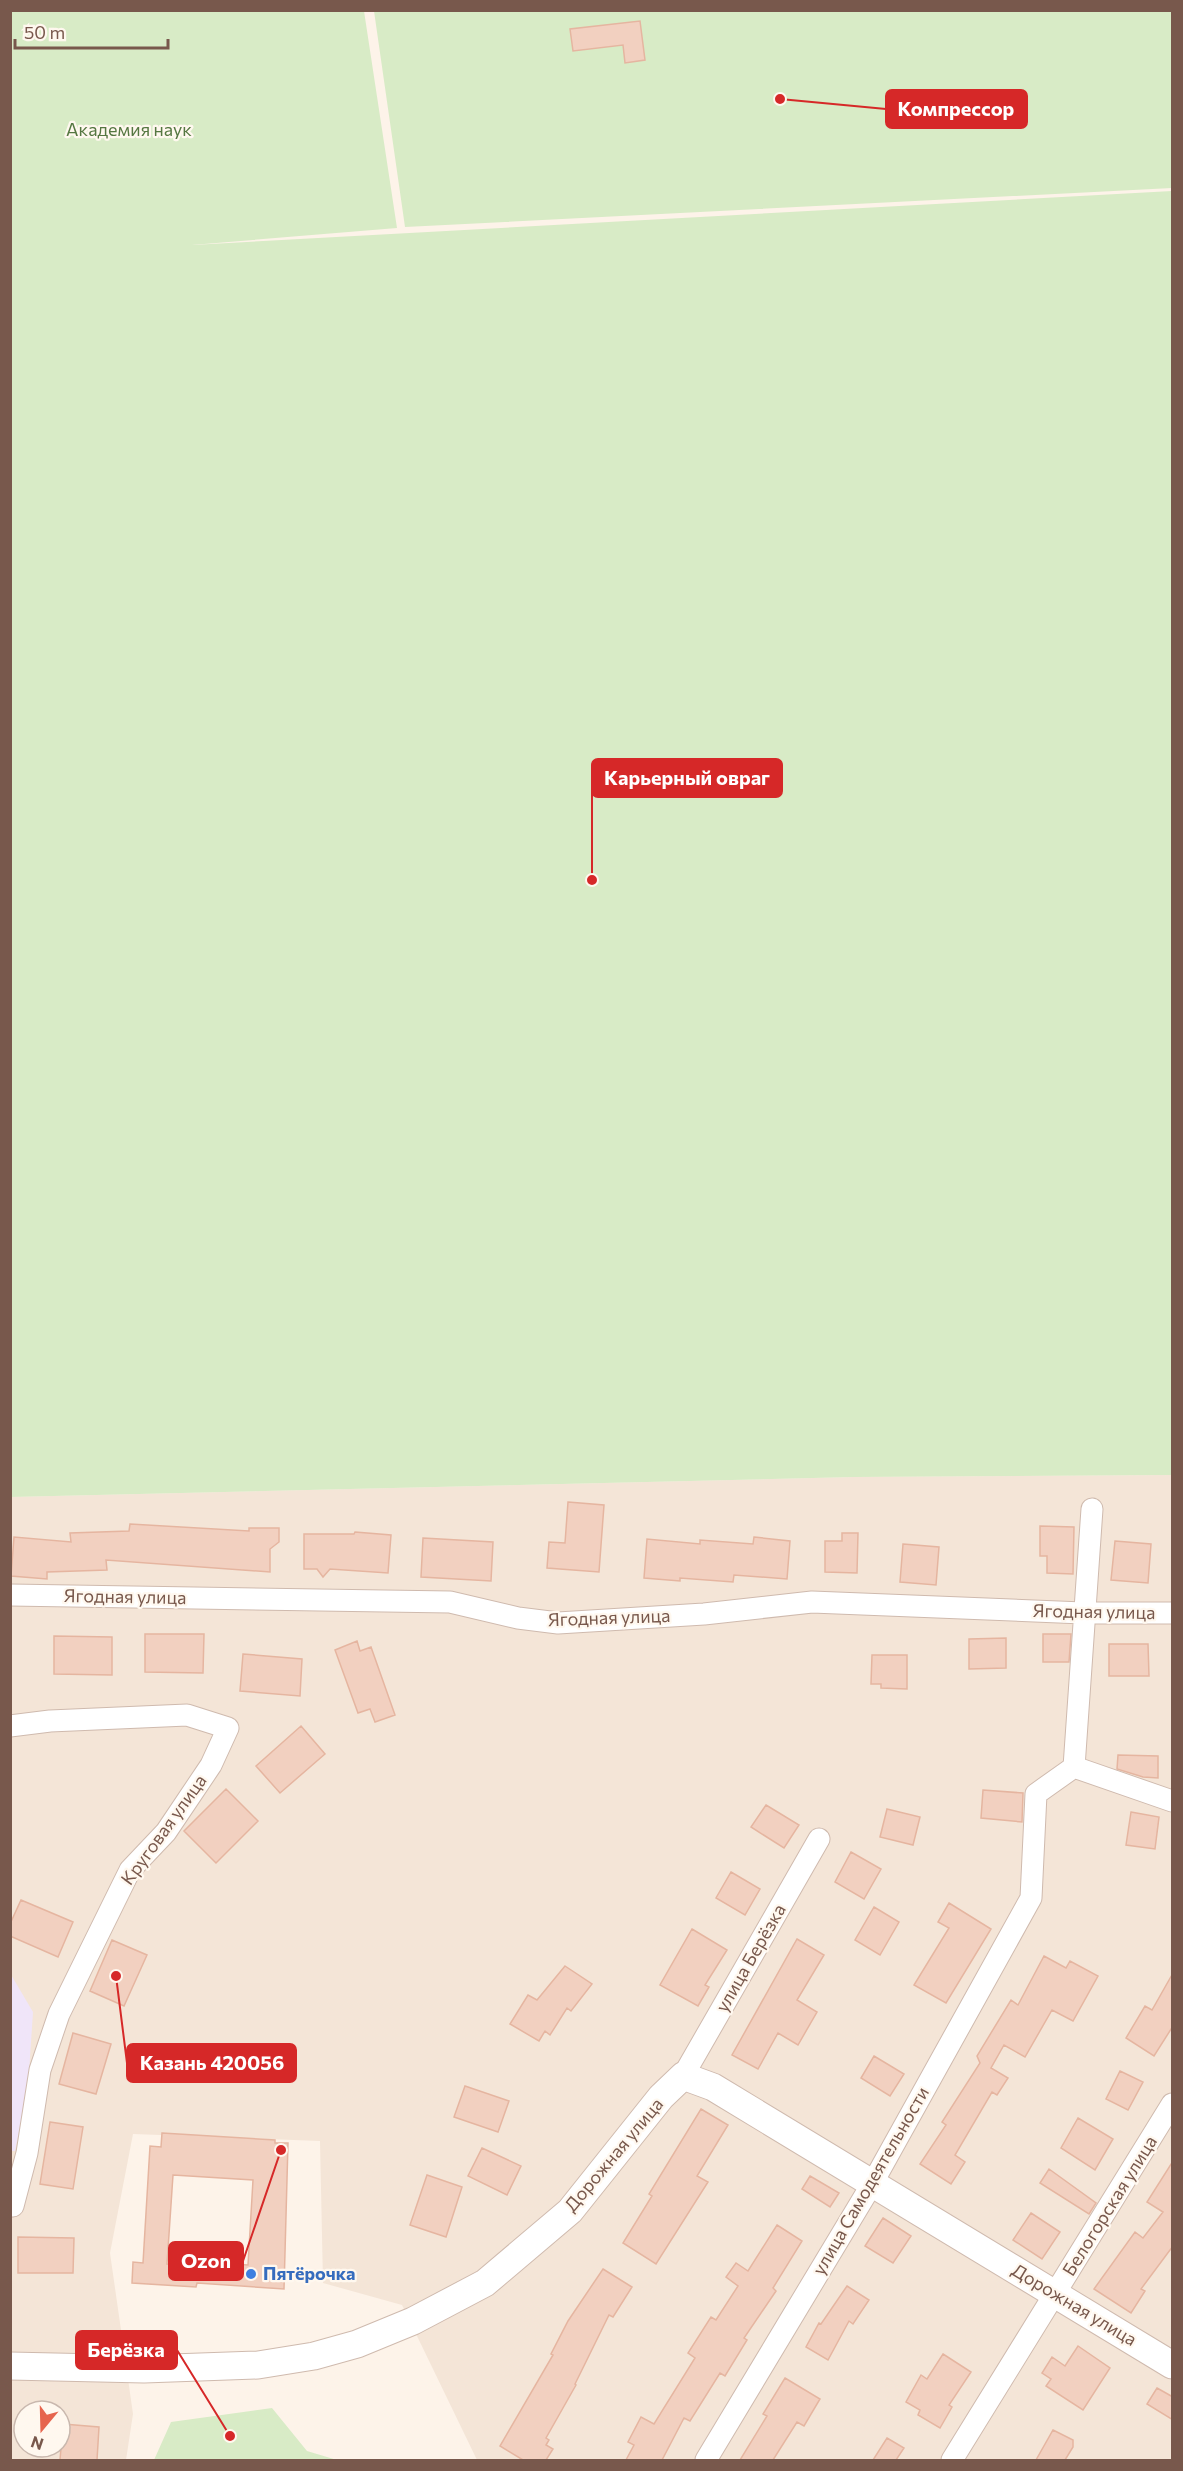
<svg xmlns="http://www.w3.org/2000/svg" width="1183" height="2471" viewBox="0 0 1183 2471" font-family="Commissioner,sans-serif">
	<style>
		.residential { fill: #f4e5d7; fill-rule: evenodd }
		.education { fill: #f0e5f9 }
		.green { fill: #d8ebc6 }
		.building { fill: #f2d0c0; stroke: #e5b5a0; stroke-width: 1.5; fill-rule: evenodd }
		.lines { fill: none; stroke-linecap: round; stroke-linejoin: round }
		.minor-casing { stroke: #cfbaae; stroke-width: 23 }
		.tertiary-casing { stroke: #cfbaae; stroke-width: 29 }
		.minor { stroke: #fff; stroke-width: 21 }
		.tertiary { stroke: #fff; stroke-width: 27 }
		.shop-dot { fill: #3f7fe0; stroke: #fff8ef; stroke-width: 2 }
		.labels { text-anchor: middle; stroke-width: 4.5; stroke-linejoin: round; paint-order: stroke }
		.park-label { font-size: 18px; fill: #557741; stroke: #fff8ef }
		.street-label { font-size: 18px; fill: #78584c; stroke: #fff8ef }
		.shop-label { font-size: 18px; font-weight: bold; fill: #366cbe; stroke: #fff8ef; text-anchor: start }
		.leader { fill: none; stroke: #d62828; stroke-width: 2 }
		.callout-dot { fill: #d62828; stroke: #fff8ef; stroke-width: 2 }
		.callout { fill: #d62828; stroke: #d62828; stroke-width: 2 }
		.callout-label { font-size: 20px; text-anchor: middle; font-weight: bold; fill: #fff }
	</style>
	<rect width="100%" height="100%" fill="#fdf3e9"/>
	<path class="residential" d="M 1172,1475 L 1172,2460 L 477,2460 L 402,2305 L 323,2283 L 320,2141 L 133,2134 L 110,2253 L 133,2414 L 126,2460 L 11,2460 L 11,1497 L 854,1477 ZM 24,2411 L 60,2411 L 60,2447 L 24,2447 Z"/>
	<path class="education" d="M 10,1973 L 33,2012 L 28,2087 L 15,2151 L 10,2151 Z"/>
	<path class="green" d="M 11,10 L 364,11 L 397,228 L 192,245 L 1172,191 L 1172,1475 L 854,1477 L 11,1497 Z
		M 374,11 L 1172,11 L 1172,188 L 405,227 Z
		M 272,2408 L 307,2451 L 337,2460 L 154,2460 L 171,2422 Z"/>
	<path class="building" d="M 640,21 L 645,60 L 625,63 L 623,45 L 573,51 L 570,29 Z
		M 568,1502 L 604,1505 L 599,1572 L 547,1568 L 549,1542 L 565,1543 Z
		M 130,1524 L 249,1531 L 249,1528 L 279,1528 L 279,1542 L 270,1549 L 270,1572 L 106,1560 L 107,1570 L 47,1572 L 47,1579 L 11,1576 L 14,1537 L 71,1542 L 70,1533 L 129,1531 Z
		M 1040,1526 L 1074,1527 L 1073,1574 L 1047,1573 L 1047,1556 L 1040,1556 Z
		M 355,1532 L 391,1535 L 388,1573 L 330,1569 L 323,1577 L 317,1569 L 304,1569 L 304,1534 L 354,1534 Z
		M 842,1533 L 858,1533 L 857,1573 L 825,1572 L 825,1541 L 842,1541 Z
		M 754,1537 L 790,1541 L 787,1579 L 734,1575 L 733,1582 L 680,1578 L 680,1581 L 644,1578 L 647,1539 L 700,1544 L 700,1540 L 753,1544 Z
		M 423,1538 L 493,1542 L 491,1581 L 421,1577 Z
		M 1115,1541 L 1151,1544 L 1148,1583 L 1111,1580 Z
		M 903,1544 L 939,1547 L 936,1585 L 900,1582 Z
		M 145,1634 L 204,1634 L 203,1673 L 145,1672 Z
		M 1043,1634 L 1071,1634 L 1069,1662 L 1043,1662 Z
		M 54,1636 L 112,1637 L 112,1675 L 54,1674 Z
		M 1006,1638 L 1006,1668 L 969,1669 L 969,1639 Z
		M 357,1641 L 360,1651 L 371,1647 L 395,1715 L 375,1722 L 370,1709 L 358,1713 L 335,1650 Z
		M 1109,1644 L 1148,1644 L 1149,1676 L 1109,1676 Z
		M 243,1654 L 302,1659 L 300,1696 L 240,1691 Z
		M 872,1655 L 907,1655 L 907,1689 L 881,1688 L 881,1684 L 871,1684 Z
		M 301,1726 L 325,1754 L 280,1793 L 256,1766 Z
		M 1118,1755 L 1158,1756 L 1158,1778 L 1143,1777 L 1117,1769 Z
		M 226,1789 L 258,1821 L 216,1863 L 184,1831 Z
		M 983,1790 L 1023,1793 L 1022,1822 L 981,1818 Z
		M 766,1805 L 799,1825 L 784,1848 L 751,1827 Z
		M 887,1809 L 920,1817 L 913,1845 L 880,1837 Z
		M 1131,1812 L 1159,1817 L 1155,1849 L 1126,1845 Z
		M 851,1852 L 881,1869 L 864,1899 L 835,1882 Z
		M 731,1872 L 760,1889 L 745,1915 L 716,1898 Z
		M 21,1900 L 73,1922 L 58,1957 L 10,1936 L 10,1924 Z
		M 949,1903 L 991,1929 L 946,2003 L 914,1985 L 949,1928 L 938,1922 Z
		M 874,1907 L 899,1922 L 880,1955 L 855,1940 Z
		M 692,1929 L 727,1950 L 705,1985 L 709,1987 L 698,2006 L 660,1985 Z
		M 797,1939 L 824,1955 L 797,2000 L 817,2012 L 798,2045 L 778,2033 L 758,2069 L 732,2055 Z
		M 112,1940 L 147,1955 L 124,2006 L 90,1991 Z
		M 1044,1956 L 1066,1968 L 1070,1961 L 1098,1976 L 1073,2021 L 1052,2010 L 1025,2057 L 1004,2045 L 991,2068 L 1008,2078 L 997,2095 L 992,2092 L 955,2155 L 965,2162 L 951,2184 L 920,2164 L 946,2125 L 942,2122 L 980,2063 L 977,2056 L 1011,2000 L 1018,2005 Z
		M 565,1966 L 592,1984 L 571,2011 L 567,2008 L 550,2035 L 545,2031 L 539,2041 L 510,2024 L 528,1995 L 537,2000 Z
		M 1173,1973 L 1173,2026 L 1154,2056 L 1126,2038 L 1145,2006 L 1152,2010 Z
		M 73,2033 L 111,2044 L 96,2094 L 59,2084 Z
		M 874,2056 L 904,2074 L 890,2096 L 861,2078 Z
		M 1120,2071 L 1143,2082 L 1128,2110 L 1106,2099 Z
		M 465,2086 L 509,2101 L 498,2132 L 454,2117 Z
		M 701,2109 L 728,2125 L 697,2176 L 708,2182 L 656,2264 L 623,2243 L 652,2196 L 649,2194 Z
		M 1078,2118 L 1113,2139 L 1095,2170 L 1061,2148 Z
		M 50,2122 L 83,2127 L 73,2189 L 40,2184 Z
		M 162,2133 L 275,2140 L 275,2143 L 288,2143 L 284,2289 L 197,2283 L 196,2287 L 132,2283 L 133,2262 L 143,2263 L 150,2146 L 161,2147 ZM 173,2175 L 253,2180 L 248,2265 L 216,2263 L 215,2267 L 167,2264 Z
		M 482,2148 L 521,2166 L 507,2195 L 468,2176 Z
		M 1173,2161 L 1173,2246 L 1141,2289 L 1145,2291 L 1131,2313 L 1094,2289 L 1135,2232 L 1143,2238 L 1163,2212 L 1147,2202 Z
		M 1049,2169 L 1096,2203 L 1089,2214 L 1040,2183 Z
		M 427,2175 L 462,2187 L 446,2237 L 410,2225 Z
		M 810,2176 L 839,2193 L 830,2207 L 802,2189 Z
		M 1031,2213 L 1060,2232 L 1042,2259 L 1013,2240 Z
		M 883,2218 L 911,2236 L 893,2263 L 865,2246 Z
		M 777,2225 L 802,2241 L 773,2288 L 776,2291 L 744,2338 L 747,2340 L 725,2376 L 720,2373 L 690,2421 L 684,2418 L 662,2460 L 626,2460 L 634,2445 L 628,2442 L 641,2417 L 654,2424 L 695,2358 L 688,2353 L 711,2317 L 716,2320 L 738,2286 L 726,2277 L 736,2263 L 748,2271 Z
		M 18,2237 L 74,2238 L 73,2273 L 18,2273 Z
		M 603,2269 L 632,2287 L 613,2317 L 609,2315 L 575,2384 L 576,2385 L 546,2438 L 549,2440 L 546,2445 L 553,2449 L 546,2460 L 523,2460 L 500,2446 L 553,2355 L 551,2354 L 568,2321 Z
		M 847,2286 L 869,2300 L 853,2324 L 849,2321 L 828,2360 L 806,2347 L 819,2323 L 821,2324 Z
		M 1078,2346 L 1110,2368 L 1083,2410 L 1046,2386 L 1051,2379 L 1042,2373 L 1052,2357 L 1065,2366 Z
		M 943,2354 L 971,2372 L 949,2405 L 952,2407 L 940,2428 L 918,2415 L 920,2410 L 906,2402 L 921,2375 L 927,2379 Z
		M 785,2378 L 820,2399 L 804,2426 L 797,2422 L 773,2460 L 740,2460 L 767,2416 L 763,2414 Z
		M 1157,2388 L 1173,2397 L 1173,2420 L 1147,2404 Z
		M 63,2424 L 99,2427 L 97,2460 L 60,2460 Z
		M 1053,2430 L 1073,2440 L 1073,2447 L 1065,2460 L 1036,2460 Z
		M 887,2438 L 904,2448 L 896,2460 L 873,2460 Z"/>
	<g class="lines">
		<g class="minor-casing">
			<path id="minor" d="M 10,1595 L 450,1602 L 518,1618 L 558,1623 L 704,1614 L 812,1602 L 1083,1613 L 1172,1613
				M 10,1726 L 50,1721 L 187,1715 L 228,1728 L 211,1765 L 166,1832 L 130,1870 L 59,2014 L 40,2070 L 27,2153 L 13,2206 L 10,2206
				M 1074,1767 L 1172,1801
				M 683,2076 L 819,1839
				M 706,2460 L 872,2184 L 1031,1898 L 1036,1794 L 1074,1767 L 1092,1509
				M 952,2460 L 1172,2104"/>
		</g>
		<g class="tertiary-casing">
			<path id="tertiary" d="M 10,2366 L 144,2369 L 258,2365 L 314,2356 L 357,2344 L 413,2321 L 485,2283 L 570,2211 L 661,2097 L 683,2076 L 713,2087 L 1172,2365"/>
		</g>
		<use href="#minor" class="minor"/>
		<use href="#tertiary" class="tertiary"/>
	</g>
	<circle class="shop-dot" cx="251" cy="2274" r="6"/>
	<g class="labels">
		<g class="park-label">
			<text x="129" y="136">Академия наук</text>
		</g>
		<g class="street-label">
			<text transform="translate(125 1597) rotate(1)" y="6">Ягодная улица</text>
			<text transform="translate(1094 1612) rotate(1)" y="6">Ягодная улица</text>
			<text transform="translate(609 1618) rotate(-2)" y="6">Ягодная улица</text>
			<text transform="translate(164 1830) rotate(-54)" y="6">Круговая улица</text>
			<text transform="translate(751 1958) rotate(-60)" y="6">улица Берёзка</text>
			<text transform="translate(614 2155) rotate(-50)" y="6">Дорожная улица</text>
			<text transform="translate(871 2181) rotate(-60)" y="6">улица Самодеятельности</text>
			<text transform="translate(1110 2206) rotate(-58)" y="6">Белогорская улица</text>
			<text transform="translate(1074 2305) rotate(31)" y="6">Дорожная улица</text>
		</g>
		<g class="shop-label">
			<text x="263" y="2280">Пятёрочка</text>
		</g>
	</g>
	<path class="leader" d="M780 99L886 109M592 880L592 778M116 1976L127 2063M281 2150L243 2261M230 2436L177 2350"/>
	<g class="callout-dot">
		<circle cx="780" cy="99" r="6"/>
		<circle cx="592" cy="880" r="6"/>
		<circle cx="116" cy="1976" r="6"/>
		<circle cx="281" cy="2150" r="6"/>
		<circle cx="230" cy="2436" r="6"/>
	</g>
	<g class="callout">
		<rect x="886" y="90" width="141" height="38" rx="6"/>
		<rect x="592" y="759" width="190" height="38" rx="6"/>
		<rect x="127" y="2044" width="169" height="38" rx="6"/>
		<rect x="169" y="2242" width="74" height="38" rx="6"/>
		<rect x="76" y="2331" width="101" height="38" rx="6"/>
	</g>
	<g class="callout-label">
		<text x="956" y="116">Компрессор</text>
		<text x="687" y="785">Карьерный овраг</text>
		<text x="212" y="2070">Казань 420056</text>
		<text x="206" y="2268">Ozon</text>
		<text x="126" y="2357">Берёзка</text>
	</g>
	<rect width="1183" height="2471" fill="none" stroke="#78584c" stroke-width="24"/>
	<g transform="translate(42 2429) rotate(199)"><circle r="28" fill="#fff8ef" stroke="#c9b8ae" stroke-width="1.5"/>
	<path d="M0-4.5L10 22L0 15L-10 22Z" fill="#e6654e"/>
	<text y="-9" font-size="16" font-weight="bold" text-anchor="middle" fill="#78584c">N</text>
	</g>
	<path d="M15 39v9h153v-9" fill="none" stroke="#78584c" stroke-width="3"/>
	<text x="24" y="39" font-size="18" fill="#78584c" stroke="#fff8ef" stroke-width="4.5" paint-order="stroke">50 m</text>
</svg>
